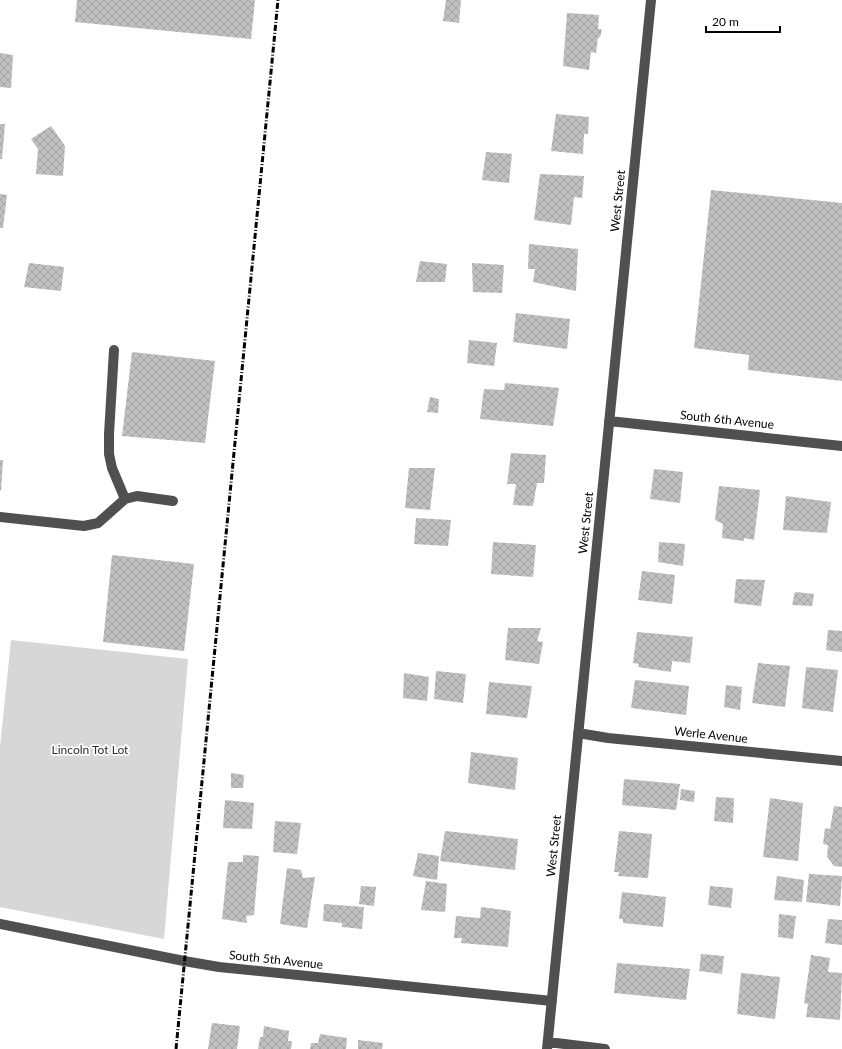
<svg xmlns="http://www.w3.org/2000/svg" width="842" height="1049" viewBox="0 0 842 1049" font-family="Lato,sans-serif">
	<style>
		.green { fill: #d7d7d7 }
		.building { fill: url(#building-cross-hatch) }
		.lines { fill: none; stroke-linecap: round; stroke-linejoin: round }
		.minor { stroke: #505050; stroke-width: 10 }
		.rail { stroke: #000; stroke-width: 3; stroke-dasharray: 6 2 1 2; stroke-linecap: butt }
		.labels { text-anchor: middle; stroke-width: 3.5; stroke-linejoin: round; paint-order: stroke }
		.street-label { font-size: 12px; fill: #000; stroke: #fff }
		.park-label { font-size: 12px; fill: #2e2e2e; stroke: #fff }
	</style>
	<defs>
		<pattern id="building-cross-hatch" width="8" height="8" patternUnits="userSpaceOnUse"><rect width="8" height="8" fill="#c0c0c0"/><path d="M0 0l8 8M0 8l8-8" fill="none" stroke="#a3a3a3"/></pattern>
	</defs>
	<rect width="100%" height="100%" fill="#fff"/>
	<path class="green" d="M 11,640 L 188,659 L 164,939 L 0,907 L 0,747 Z"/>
	<path class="building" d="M 77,0 L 255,0 L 251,39 L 75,22 Z
		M 446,0 L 461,0 L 459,23 L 443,21 Z
		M 567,13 L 599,15 L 598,29 L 602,29 L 600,38 L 598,37 L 596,53 L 591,52 L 589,70 L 563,66 Z
		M 0,53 L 13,55 L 11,88 L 0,87 Z
		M 556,114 L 589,117 L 588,134 L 584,134 L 583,154 L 551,151 Z
		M 0,124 L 5,124 L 2,159 L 0,159 Z
		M 51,126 L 65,146 L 63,176 L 36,174 L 38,149 L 31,139 Z
		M 486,152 L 512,154 L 509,183 L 482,180 Z
		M 540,174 L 584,176 L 582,198 L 574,197 L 571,225 L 534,220 Z
		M 711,190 L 842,203 L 842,381 L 748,370 L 749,355 L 694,348 Z
		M 0,194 L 7,195 L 3,228 L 0,228 Z
		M 529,244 L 578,249 L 576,291 L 533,282 L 535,269 L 528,269 Z
		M 420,261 L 447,264 L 445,282 L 416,282 Z
		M 29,263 L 64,267 L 61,291 L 24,287 Z
		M 472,263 L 504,265 L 502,293 L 473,292 Z
		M 516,313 L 570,319 L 567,349 L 513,342 Z
		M 469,340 L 497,343 L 494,366 L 467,363 Z
		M 132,352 L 215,361 L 205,443 L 122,436 Z
		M 505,383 L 559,388 L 553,426 L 480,419 L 484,389 L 504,390 Z
		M 430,397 L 439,399 L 438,413 L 427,412 Z
		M 511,453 L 546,455 L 544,483 L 537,483 L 533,506 L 513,505 L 516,484 L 507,484 Z
		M 0,460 L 3,460 L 1,491 L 0,490 Z
		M 409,468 L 435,468 L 430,510 L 405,508 Z
		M 654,469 L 683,472 L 680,503 L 650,499 Z
		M 719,486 L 760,490 L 754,540 L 744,538 L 744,541 L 722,538 L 723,524 L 715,520 Z
		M 786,496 L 831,502 L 827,533 L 783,530 Z
		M 416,518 L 451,520 L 448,546 L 414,544 Z
		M 493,542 L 536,545 L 533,577 L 491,574 Z
		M 659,542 L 685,544 L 683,566 L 658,562 Z
		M 112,555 L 194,564 L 184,651 L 103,642 Z
		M 642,571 L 675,575 L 672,604 L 638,600 Z
		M 736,579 L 765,580 L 761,606 L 734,603 Z
		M 795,592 L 814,594 L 812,606 L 792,605 Z
		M 508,628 L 541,628 L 537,641 L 543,642 L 539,664 L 505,660 Z
		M 828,630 L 842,631 L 842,652 L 826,650 Z
		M 637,632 L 693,637 L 690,663 L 672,661 L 671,672 L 638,667 L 639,664 L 633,663 Z
		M 758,663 L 790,666 L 785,707 L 752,703 Z
		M 806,667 L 838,670 L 833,712 L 802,708 Z
		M 436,671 L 466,674 L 463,703 L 434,699 Z
		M 404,673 L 429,677 L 427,701 L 403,698 Z
		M 635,680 L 689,686 L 686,715 L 631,708 Z
		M 489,682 L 532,686 L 527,718 L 486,714 Z
		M 726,685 L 742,687 L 740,710 L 724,707 Z
		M 471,752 L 518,758 L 515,790 L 468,783 Z
		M 231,773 L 244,775 L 243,788 L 231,788 Z
		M 624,779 L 680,784 L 676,810 L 622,805 Z
		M 681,789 L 695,791 L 694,802 L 680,800 Z
		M 716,797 L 734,798 L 733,823 L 714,821 Z
		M 770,798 L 803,803 L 798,861 L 763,857 Z
		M 225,800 L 254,803 L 252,829 L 223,828 Z
		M 834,806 L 842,807 L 842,867 L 834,866 L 827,857 L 828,845 L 823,844 L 825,828 L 830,829 Z
		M 275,821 L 301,823 L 297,854 L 273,852 Z
		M 445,831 L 518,839 L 515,870 L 440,861 Z
		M 619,831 L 652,834 L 648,878 L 618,876 L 619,872 L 614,872 Z
		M 418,853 L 439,856 L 437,880 L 413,876 Z
		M 243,855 L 259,856 L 254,915 L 246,916 L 247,923 L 222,919 L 228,862 L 243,862 Z
		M 287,868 L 301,870 L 303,878 L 315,877 L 307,928 L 280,924 Z
		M 809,874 L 842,876 L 840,906 L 806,902 Z
		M 777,876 L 804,880 L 802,902 L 774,900 Z
		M 426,881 L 447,884 L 445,912 L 421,910 Z
		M 361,886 L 376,887 L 374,906 L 359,904 Z
		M 710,886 L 733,888 L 731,908 L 708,905 Z
		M 622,892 L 666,897 L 663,927 L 623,923 L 623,919 L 619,919 Z
		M 324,904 L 364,907 L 362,929 L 342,927 L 342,923 L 323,921 Z
		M 481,907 L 511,911 L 508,947 L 461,943 L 462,938 L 454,938 L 456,916 L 480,918 Z
		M 779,914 L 796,916 L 793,939 L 778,937 Z
		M 828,919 L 842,920 L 842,945 L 825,943 Z
		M 701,954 L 724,956 L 722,974 L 699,971 Z
		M 811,955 L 830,958 L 828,972 L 842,973 L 840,1020 L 806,1017 L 808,1004 L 804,1003 Z
		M 617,963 L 690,969 L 686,1000 L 614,993 Z
		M 741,973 L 780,977 L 775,1019 L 737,1014 Z
		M 212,1023 L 240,1026 L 237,1049 L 208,1049 Z
		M 264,1026 L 289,1031 L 288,1041 L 292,1041 L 291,1049 L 258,1049 L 260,1037 L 263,1037 Z
		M 320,1034 L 347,1038 L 346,1049 L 310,1049 L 311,1043 L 318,1043 Z
		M 358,1040 L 383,1043 L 382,1049 L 358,1049 Z"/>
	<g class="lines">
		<path class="minor" d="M 114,350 L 109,434 L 109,454 L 112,468 L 125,499
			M 609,421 L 842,446
			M 0,517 L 84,526 L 98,523 L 125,499 L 137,496 L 173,501
			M 578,733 L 608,738 L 842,761
			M 0,924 L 184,961 L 219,967 L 552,1001
			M 548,1042 L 605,1049
			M 547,1049 L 651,0"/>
		<path class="rail" d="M 176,1049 L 278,0"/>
	</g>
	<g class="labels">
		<g class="street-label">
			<text transform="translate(618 201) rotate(-84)" y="4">West Street</text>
			<text transform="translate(727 420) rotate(6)" y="4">South 6th Avenue</text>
			<text transform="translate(586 523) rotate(-84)" y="4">West Street</text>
			<text transform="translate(711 735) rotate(6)" y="4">Werle Avenue</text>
			<text transform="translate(554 846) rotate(-84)" y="4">West Street</text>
			<text transform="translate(276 960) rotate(6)" y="4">South 5th Avenue</text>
		</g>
		<g class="park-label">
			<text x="90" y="754">Lincoln Tot Lot</text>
		</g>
	</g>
	<path d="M706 26v6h74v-6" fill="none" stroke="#000000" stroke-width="2"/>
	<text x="712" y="26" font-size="12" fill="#000000" stroke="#ffffff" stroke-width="3" paint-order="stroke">20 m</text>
</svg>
